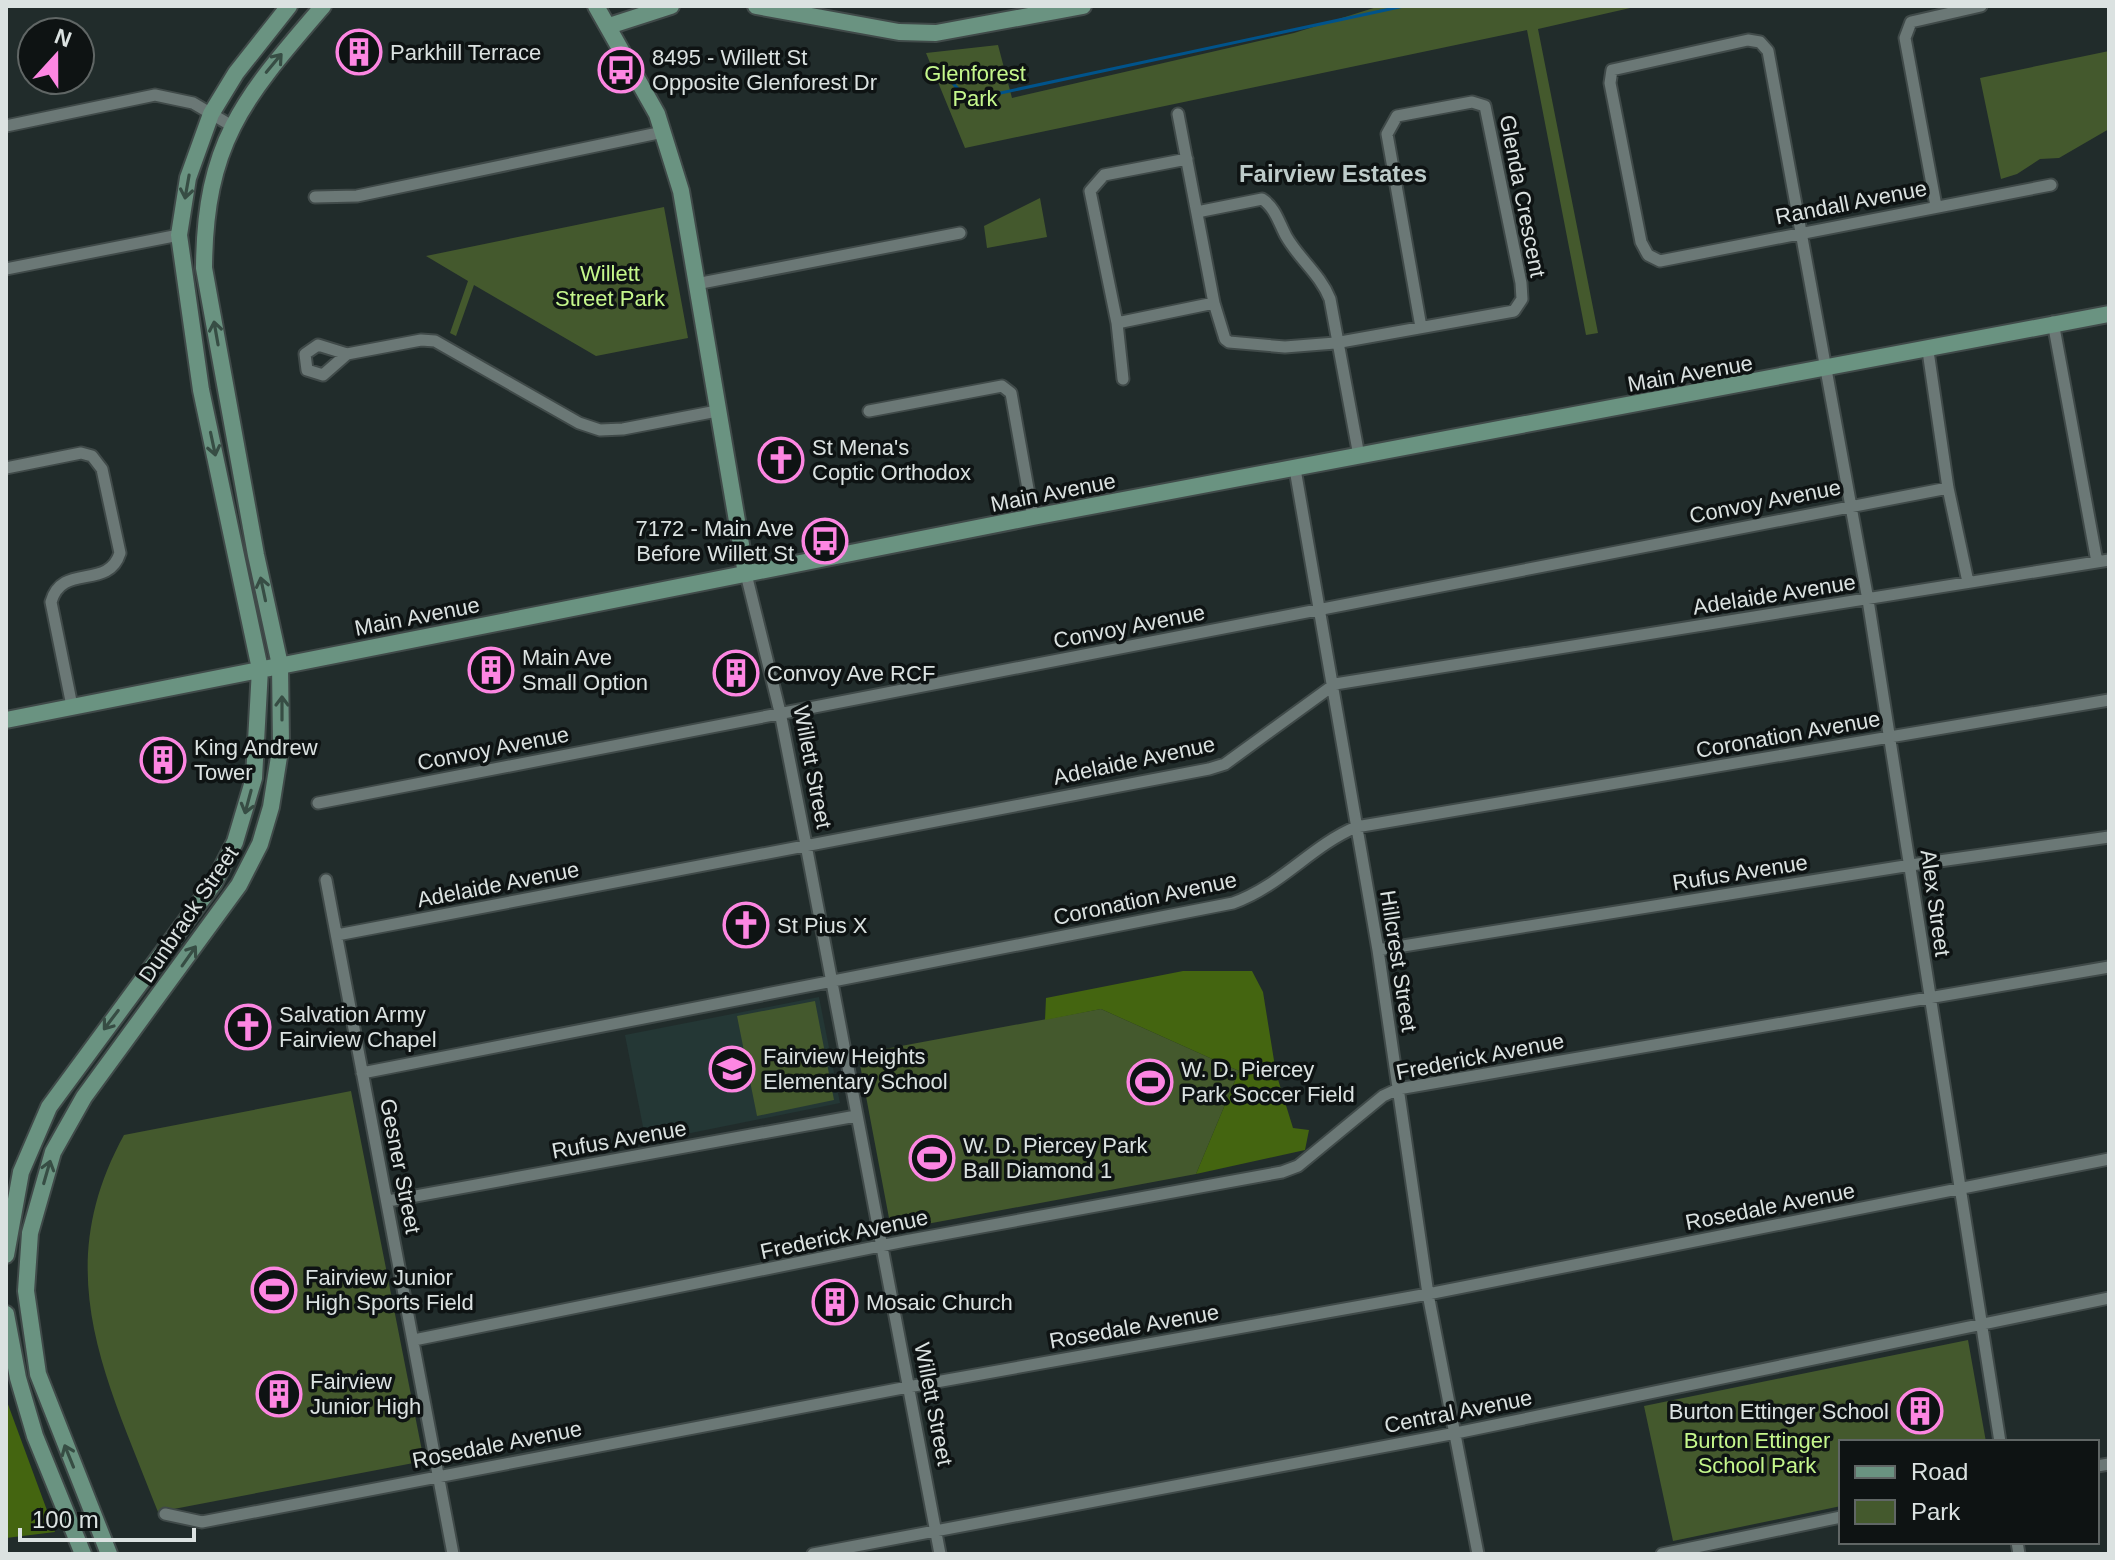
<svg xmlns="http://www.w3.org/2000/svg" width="2115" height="1560" viewBox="0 0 2115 1560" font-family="Helvetica,sans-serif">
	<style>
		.built { fill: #243735 }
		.green { fill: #44592d }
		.forest { fill: #446510 }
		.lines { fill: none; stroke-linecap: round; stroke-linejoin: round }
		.stream { stroke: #00538b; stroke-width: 3 }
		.street-casing { stroke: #404a49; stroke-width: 15 }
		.secondary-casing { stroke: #404a49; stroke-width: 20 }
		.street { stroke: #6b7876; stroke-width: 11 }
		.secondary { stroke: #6a9381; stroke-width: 16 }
		.oneway { stroke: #374d44 }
		.labels { text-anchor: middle; stroke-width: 7; stroke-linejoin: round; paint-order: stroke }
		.poi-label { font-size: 22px; fill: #dbe2e1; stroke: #0e1313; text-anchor: start }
		.park-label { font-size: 22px; fill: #c5f78c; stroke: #0e1313 }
		.street-label { font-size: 22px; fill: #dbe2e1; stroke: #0e1313 }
		.neighbourhood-label { font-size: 24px; font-weight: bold; fill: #bdcbc9; stroke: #0e1313 }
	</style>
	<rect width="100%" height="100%" fill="#212c2b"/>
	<path class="built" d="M 819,997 L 840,1103 L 646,1142 L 625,1035 Z"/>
	<path class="green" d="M 1380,6 L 1639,6 L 1538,29 L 1598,333 L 1586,335 L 1527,30 L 965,148 L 926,53 L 998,45 L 1012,98 L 1294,33 Z
		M 2109,51 L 2109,129 L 2059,158 L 2040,159 L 2017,174 L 2001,179 L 1980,78 Z
		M 1040,198 L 1047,237 L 987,248 L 984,226 Z
		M 664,207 L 688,338 L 596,356 L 474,285 L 456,336 L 450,333 L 468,281 L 426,256 Z
		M 815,1001 L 834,1100 L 757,1116 L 737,1016 Z
		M 1101,1009 L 1239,1071 L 1196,1174 L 905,1228 L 889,1218 L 858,1054 Z
		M 351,1091 L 424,1461 L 158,1512 C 107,1379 48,1273 124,1135 Z
		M 1968,1340 L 1986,1442 L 1841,1442 L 1841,1506 L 1673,1541 L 1644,1406 Z"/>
	<path class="forest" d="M 1183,971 L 1252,971 L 1263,992 L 1276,1073 L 1293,1128 L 1309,1130 L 1305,1150 L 1196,1174 L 1239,1071 L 1101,1009 L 1045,1020 L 1046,998 Z
		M 6,1399 L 55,1532 L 6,1538 Z"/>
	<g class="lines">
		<path class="stream" d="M 942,71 L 968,100 L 1404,6"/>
		<g class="street-casing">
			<path id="street" d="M 1178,114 L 1214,303 L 1225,339 L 1229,342 L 1285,347 L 1335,343 L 1514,311 L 1522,299 L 1521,283 L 1485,106 L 1472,102 L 1397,116 L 1387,134 L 1421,327
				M 6,126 L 155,95 L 193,103 L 232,126
				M 315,197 L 357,196 L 663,132
				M 1936,206 L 1905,38 L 1911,22 L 1981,6
				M 1197,212 L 1262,199 C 1275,207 1279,223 1286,236 C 1299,259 1320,274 1330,299 L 1359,456
				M 6,269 L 179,235
				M 696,284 L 960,233
				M 2053,322 L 2097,562
				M 1117,323 L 1214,303
				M 1928,351 L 1948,488 L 1968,582
				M 347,354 L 323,375 L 307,370 L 305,354 L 318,345 L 347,354 L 421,340 L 435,341 L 579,423 L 600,430 L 623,429 L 717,411
				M 1123,379 L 1117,323 L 1090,191 L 1104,175 L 1187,159
				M 869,411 L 1002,386 L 1011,393 L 1033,517
				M 6,468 L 81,453 L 92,456 L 102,469 L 120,553 C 108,591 62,562 51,602 L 72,706
				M 1295,469 L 1378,950 L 1428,1294 L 1478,1554
				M 746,574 L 780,712 L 806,845 L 940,1554
				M 318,803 L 1948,488
				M 326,880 L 453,1554
				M 337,935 L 1209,769 L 1225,764 L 1335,684 L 2109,560
				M 1378,950 L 1911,865 L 2109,837
				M 362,1073 L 1233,903 C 1281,886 1311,846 1356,827 L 2109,700
				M 388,1201 L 856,1116
				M 414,1340 L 905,1241 L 1282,1172 L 1298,1166 L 1383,1096 L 1398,1089 L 2109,967
				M 2000,1442 L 1868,600 L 1768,51 L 1760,42 L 1748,40 L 1612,70 L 1610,83 L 1641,242 L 1648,255 L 1660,261 L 2051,185
				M 2097,1466 L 2109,1464
				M 165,1514 L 202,1522 L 908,1387 L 1428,1294 L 2109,1159
				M 2017,1542 L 2019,1554
				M 813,1554 L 1456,1433 L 2109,1298
				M 1662,1554 L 1841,1517"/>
		</g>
		<g class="secondary-casing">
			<path id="secondary" d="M 596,6 L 657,114 L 681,191 L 746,574
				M 756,6 L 899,32 L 936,33 L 1083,6
				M 609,26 L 671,6
				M 6,720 L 1033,517 L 2109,314
				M 6,1255 L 21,1172 L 49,1107 L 214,883 L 235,842 L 254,778 L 260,669 L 201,390 L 179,235 L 188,178 L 211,114 L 236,73 L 289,6
				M 6,1314 L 18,1378 L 35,1436 L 83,1554
				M 109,1554 L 38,1374 L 26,1291 L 30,1233 L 53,1152 L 84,1097 L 239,885 L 260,844 L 271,807 L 281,744 L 280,665 L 256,555 L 204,268 C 205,141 244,98 323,6"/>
		</g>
		<use href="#street" class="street"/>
		<use href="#secondary" class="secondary"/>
	</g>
	<defs><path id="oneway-shaft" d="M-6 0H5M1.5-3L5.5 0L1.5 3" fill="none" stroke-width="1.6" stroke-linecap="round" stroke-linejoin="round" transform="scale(2)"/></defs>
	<g class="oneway">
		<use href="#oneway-shaft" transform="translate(274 63) rotate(-50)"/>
		<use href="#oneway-shaft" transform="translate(187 187) rotate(100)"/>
		<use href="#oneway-shaft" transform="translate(216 333) rotate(-100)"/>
		<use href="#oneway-shaft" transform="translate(213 444) rotate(78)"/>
		<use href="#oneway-shaft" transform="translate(263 589) rotate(-102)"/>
		<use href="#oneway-shaft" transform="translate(282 708) rotate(-90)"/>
		<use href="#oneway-shaft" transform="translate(248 802) rotate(105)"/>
		<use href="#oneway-shaft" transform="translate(189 956) rotate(-55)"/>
		<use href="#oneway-shaft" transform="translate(111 1020) rotate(127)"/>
		<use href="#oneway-shaft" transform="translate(47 1172) rotate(-74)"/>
		<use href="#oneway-shaft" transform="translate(69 1456) rotate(-112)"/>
	</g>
	<defs>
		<g id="building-ring" transform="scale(2.3)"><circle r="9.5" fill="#0e1313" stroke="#fd86e2" stroke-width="1.5"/><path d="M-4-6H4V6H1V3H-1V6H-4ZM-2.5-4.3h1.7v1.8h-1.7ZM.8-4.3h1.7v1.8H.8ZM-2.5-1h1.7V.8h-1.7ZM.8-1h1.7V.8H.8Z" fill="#fd86e2"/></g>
		<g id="bus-ring" transform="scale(2.3)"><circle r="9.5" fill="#0e1313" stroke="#fd86e2" stroke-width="1.5"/><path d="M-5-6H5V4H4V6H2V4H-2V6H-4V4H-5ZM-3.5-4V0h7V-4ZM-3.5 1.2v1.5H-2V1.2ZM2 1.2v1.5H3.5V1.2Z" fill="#fd86e2"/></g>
		<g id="church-ring" transform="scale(2.3)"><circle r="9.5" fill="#0e1313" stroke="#fd86e2" stroke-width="1.5"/><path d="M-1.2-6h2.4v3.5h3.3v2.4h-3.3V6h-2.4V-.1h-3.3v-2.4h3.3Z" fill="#fd86e2"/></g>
		<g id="school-ring" transform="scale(2.3)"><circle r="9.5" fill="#0e1313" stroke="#fd86e2" stroke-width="1.5"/><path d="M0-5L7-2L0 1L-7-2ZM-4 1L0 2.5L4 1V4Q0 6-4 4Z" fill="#fd86e2"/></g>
		<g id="stadium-ring" transform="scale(2.3)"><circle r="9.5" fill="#0e1313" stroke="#fd86e2" stroke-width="1.5"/><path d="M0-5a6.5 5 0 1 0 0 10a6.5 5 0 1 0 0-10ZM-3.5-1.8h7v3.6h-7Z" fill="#fd86e2"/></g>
	</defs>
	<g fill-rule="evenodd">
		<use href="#building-ring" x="359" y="52"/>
		<use href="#bus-ring" x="621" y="70"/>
		<use href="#church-ring" x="781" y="460"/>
		<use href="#bus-ring" x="825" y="541"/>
		<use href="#building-ring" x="491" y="670"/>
		<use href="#building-ring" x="736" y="673"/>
		<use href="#building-ring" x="163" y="760"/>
		<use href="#church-ring" x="746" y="925"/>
		<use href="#church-ring" x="248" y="1027"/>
		<use href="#school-ring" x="732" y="1069"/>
		<use href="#stadium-ring" x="1150" y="1082"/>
		<use href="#stadium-ring" x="932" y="1158"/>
		<use href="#stadium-ring" x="274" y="1290"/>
		<use href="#building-ring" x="835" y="1302"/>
		<use href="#building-ring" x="279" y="1394"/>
		<use href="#building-ring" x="1920" y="1411"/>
	</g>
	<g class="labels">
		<g class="poi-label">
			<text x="390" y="60">Parkhill Terrace</text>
			<text x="652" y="65">8495 - Willett St<tspan x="652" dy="25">Opposite Glenforest Dr</tspan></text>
			<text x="812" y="455">St Mena's<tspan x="812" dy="25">Coptic Orthodox</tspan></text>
			<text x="794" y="536" text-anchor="end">7172 - Main Ave<tspan x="794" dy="25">Before Willett St</tspan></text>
			<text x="522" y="665">Main Ave<tspan x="522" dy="25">Small Option</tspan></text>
			<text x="767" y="681">Convoy Ave RCF</text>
			<text x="194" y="755">King Andrew<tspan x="194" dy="25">Tower</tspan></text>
			<text x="777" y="933">St Pius X</text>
			<text x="279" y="1022">Salvation Army<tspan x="279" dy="25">Fairview Chapel</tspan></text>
			<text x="763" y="1064">Fairview Heights<tspan x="763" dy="25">Elementary School</tspan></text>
			<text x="1181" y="1077">W. D. Piercey<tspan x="1181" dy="25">Park Soccer Field</tspan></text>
			<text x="963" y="1153">W. D. Piercey Park<tspan x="963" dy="25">Ball Diamond 1</tspan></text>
			<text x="305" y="1285">Fairview Junior<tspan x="305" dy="25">High Sports Field</tspan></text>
			<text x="866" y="1310">Mosaic Church</text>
			<text x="310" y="1389">Fairview<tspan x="310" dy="25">Junior High</tspan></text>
			<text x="1889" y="1419" text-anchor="end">Burton Ettinger School</text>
		</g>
		<g class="park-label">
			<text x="975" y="81">Glenforest<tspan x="975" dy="25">Park</tspan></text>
			<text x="610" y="281">Willett<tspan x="610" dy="25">Street Park</tspan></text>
			<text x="1757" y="1448">Burton Ettinger<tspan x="1757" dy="25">School Park</tspan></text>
		</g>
		<g class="street-label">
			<text transform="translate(1523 196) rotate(79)" y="8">Glenda Crescent</text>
			<text transform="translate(1851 202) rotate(-11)" y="8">Randall Avenue</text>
			<text transform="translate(1690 373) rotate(-10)" y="8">Main Avenue</text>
			<text transform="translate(1053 492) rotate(-11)" y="8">Main Avenue</text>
			<text transform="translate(1765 501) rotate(-11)" y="8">Convoy Avenue</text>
			<text transform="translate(1774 594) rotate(-9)" y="8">Adelaide Avenue</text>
			<text transform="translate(417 616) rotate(-11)" y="8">Main Avenue</text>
			<text transform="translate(1129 626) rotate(-11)" y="8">Convoy Avenue</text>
			<text transform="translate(1788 734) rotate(-10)" y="8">Coronation Avenue</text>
			<text transform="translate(493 748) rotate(-11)" y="8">Convoy Avenue</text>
			<text transform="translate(1134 760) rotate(-12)" y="8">Adelaide Avenue</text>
			<text transform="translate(813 767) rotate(79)" y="8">Willett Street</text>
			<text transform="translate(1740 872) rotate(-9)" y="8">Rufus Avenue</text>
			<text transform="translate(498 884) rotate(-11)" y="8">Adelaide Avenue</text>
			<text transform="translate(1145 898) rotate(-12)" y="8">Coronation Avenue</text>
			<text transform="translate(1936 903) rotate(82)" y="8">Alex Street</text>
			<text transform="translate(188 914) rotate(-56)" y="8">Dunbrack Street</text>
			<text transform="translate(1399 961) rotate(81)" y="8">Hillcrest Street</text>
			<text transform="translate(1480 1056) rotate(-11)" y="8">Frederick Avenue</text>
			<text transform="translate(619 1139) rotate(-10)" y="8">Rufus Avenue</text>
			<text transform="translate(401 1166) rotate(79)" y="8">Gesner Street</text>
			<text transform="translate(1770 1206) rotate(-11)" y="8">Rosedale Avenue</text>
			<text transform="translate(844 1234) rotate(-12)" y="8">Frederick Avenue</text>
			<text transform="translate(1134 1326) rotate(-10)" y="8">Rosedale Avenue</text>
			<text transform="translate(934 1404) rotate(79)" y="8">Willett Street</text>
			<text transform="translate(1458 1411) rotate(-11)" y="8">Central Avenue</text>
			<text transform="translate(497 1444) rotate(-11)" y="8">Rosedale Avenue</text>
		</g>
		<g class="neighbourhood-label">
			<text x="1333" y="182">Fairview Estates</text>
		</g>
	</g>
	<rect width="2115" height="1560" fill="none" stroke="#dbe2e1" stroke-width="16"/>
	<rect x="1839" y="1440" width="260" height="104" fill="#0e1313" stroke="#606665" stroke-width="2"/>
	<rect x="1855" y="1466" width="40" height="12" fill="#6a9381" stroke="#606665" stroke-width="2"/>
	<text x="1911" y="1480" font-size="24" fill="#dbe2e1">Road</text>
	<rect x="1855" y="1500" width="40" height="24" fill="#44592d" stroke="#606665" stroke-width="2"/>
	<text x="1911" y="1520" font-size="24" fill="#dbe2e1">Park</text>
	<g transform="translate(56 56) rotate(21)"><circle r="38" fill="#0e1313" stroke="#606665" stroke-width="2"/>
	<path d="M0-6L14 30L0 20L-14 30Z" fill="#fd86e2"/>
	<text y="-12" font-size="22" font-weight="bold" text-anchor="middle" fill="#dbe2e1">N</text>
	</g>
	<path d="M20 1528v12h174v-12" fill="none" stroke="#dbe2e1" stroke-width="4"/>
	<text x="32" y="1528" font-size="24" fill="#dbe2e1" stroke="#0e1313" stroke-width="6" paint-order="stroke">100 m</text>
</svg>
